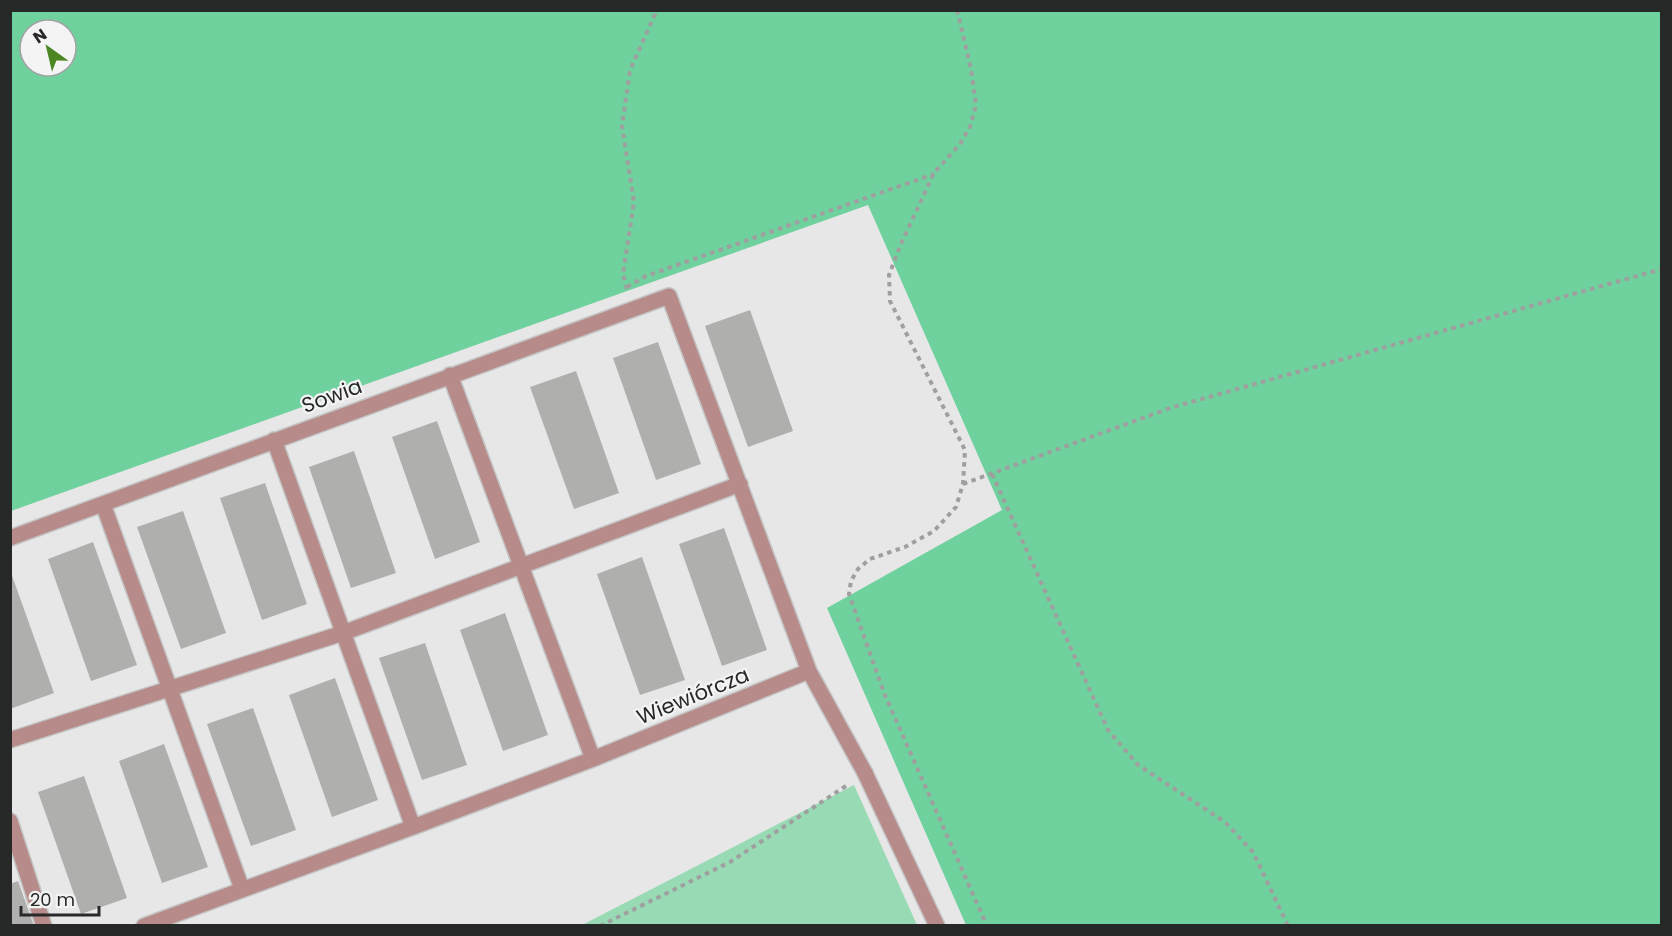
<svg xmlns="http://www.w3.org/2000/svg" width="1672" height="936" viewBox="0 0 1672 936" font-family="Poppins,sans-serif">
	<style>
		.green { fill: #98dab4 }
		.forest { fill: #6fd19d; fill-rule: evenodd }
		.building { fill: #afafae }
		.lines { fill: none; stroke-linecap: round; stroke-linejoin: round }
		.lane-casing { stroke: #c4c5c5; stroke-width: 18 }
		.street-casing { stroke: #c4c5c5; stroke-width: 18 }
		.path { stroke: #9f9fa0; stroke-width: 4; stroke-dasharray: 4.5 4.5; stroke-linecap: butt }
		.lane { stroke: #b78b89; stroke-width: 15 }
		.street { stroke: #b78b89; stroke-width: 15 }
		.labels { text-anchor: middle; stroke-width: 4.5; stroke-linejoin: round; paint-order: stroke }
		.street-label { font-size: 21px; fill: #272828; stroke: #f4f4f5 }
	</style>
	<rect width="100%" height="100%" fill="#e7e7e8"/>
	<path class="green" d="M 854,785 L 917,925 L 582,925 Z"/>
	<path class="forest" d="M 10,11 L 1661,11 L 1661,925 L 966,925 L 827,608 L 1002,510 L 868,205 L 11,511 ZM 30,30 L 66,30 L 66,66 L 30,66 Z"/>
	<path class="building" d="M 750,310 L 793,431 L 748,447 L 705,326 Z
		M 658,342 L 701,464 L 656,480 L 613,358 Z
		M 576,371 L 619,493 L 574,509 L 530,387 Z
		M 437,421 L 480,542 L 435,559 L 392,437 Z
		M 354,451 L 396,573 L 351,588 L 309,467 Z
		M 265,483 L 307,604 L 262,620 L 220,498 Z
		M 183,511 L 226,633 L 181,649 L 137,527 Z
		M 724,528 L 767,650 L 722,666 L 679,544 Z
		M 93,542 L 137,665 L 91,681 L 48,559 Z
		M 642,557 L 685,680 L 640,695 L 597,574 Z
		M 10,570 L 54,693 L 10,709 Z
		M 505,613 L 548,735 L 503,751 L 460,630 Z
		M 425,643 L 467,765 L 422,780 L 379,658 Z
		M 335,678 L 378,800 L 332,817 L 289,695 Z
		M 253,708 L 296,830 L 251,846 L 207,724 Z
		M 164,744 L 208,867 L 162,883 L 119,761 Z
		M 84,776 L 127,898 L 81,914 L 38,792 Z
		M 18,881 L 34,926 L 10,926 L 10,884 Z"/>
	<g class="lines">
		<g class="lane-casing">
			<path id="lane" d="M 865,773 L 937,926"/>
		</g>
		<g class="street-casing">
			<path id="street" d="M 274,440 L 413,827 L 593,759 L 450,375
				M 103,504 L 242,889
				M 10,538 L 669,296 L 809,671 L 865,773
				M 10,740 L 343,633 L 740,484
				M 593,759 L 809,671
				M 10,821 L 44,926
				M 144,926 L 413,827"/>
		</g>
		<path class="path" d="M 957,10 L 971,69 L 976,105 L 970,127 L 960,144 L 934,173 L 900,246 L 889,275 L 890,301 L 965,450 L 963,484 L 956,507 L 934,531 L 905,547 L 870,559 L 858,569 L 851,581 L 849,594 L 884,693 L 987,926
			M 627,287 L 646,276 L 934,174
			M 627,289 L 623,274 L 634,202 L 622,126 L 630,70 L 657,10
			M 992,474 L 1108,730 L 1138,765 L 1225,822 L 1253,852 L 1288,926
			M 963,484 L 1170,408 L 1662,269
			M 600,926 L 730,862 L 849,784"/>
		<use href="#lane" class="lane"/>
		<use href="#street" class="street"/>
	</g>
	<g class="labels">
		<g class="street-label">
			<text transform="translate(332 396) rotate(-20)" y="7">Sowia</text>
			<text transform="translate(693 696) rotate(-22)" y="7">Wiewiórcza</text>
		</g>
	</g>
	<rect width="1672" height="936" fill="none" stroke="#272828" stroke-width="24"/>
	<g transform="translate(48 48) rotate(326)"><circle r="28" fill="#f4f4f5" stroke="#a2a2a3" stroke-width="1.5"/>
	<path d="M0-4.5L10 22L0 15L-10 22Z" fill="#4b8623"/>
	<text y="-9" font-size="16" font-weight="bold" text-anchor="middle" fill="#272828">N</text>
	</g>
	<path d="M21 906v9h78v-9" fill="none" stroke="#272828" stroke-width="3"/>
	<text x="30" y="906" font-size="18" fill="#272828" stroke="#f4f4f5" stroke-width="4.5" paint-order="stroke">20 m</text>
</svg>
